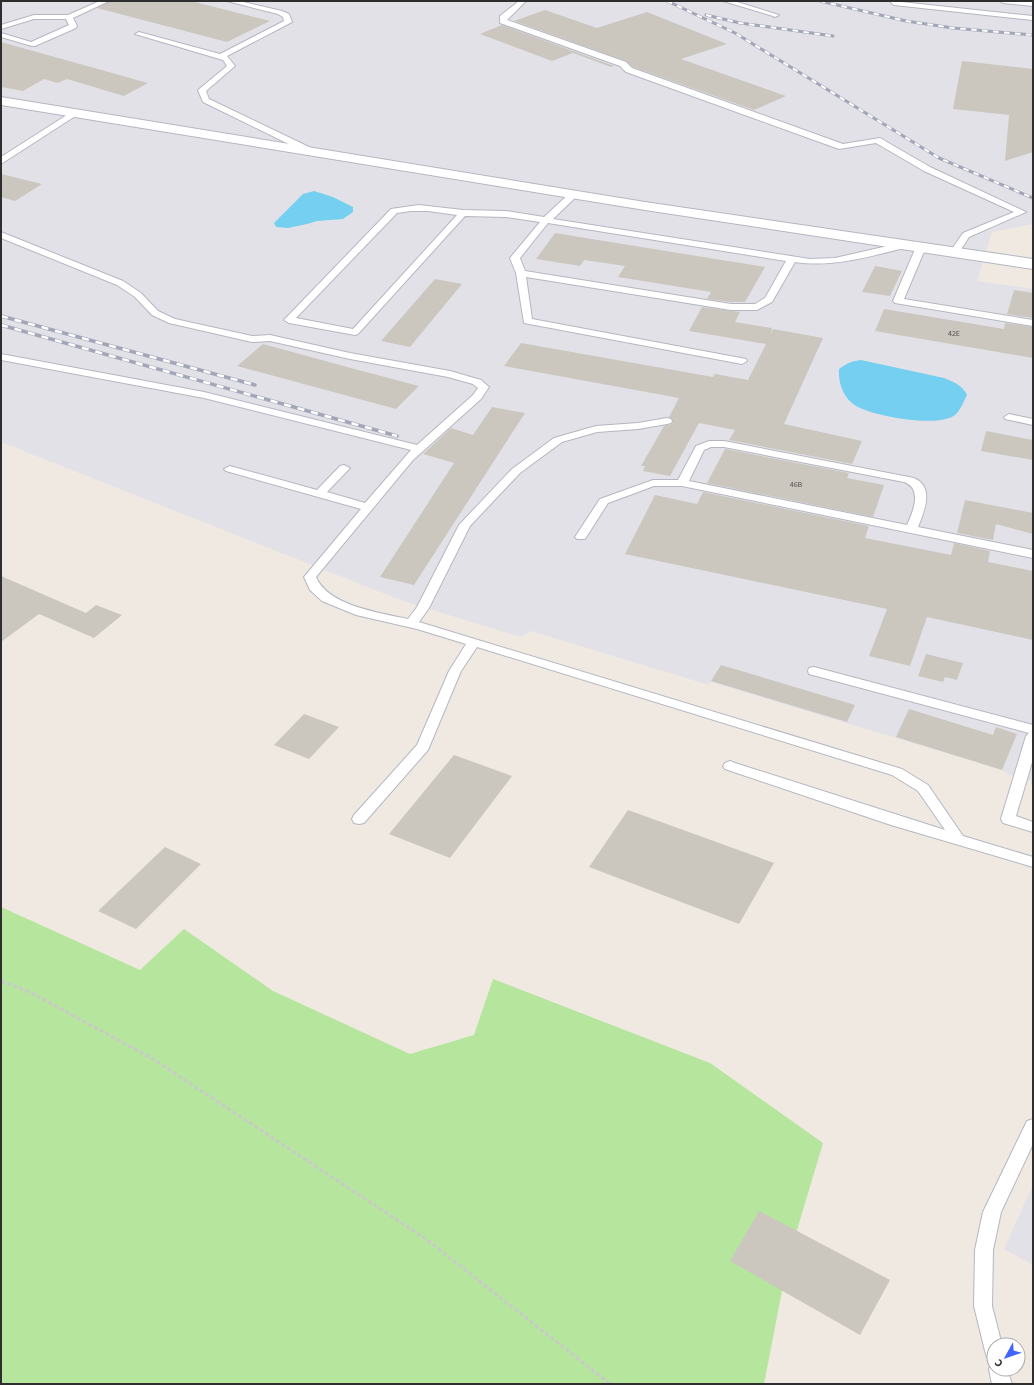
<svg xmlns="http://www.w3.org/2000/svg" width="1034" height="1385" viewBox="0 0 1034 1385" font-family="'Source Sans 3',sans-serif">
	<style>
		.industrial { fill: #e3e1e8 }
		.green { fill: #b6e59e }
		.water { fill: #75cff0 }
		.building { fill: #cbc7bf }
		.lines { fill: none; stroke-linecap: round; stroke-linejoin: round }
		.service-casing { stroke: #b4b7c1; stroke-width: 2 }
		.minor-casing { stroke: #b4b7c1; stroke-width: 2 }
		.path { stroke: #c9c9c9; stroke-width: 3; stroke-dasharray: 4 2.5; stroke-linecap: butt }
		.service { fill: #fff; fill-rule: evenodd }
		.minor { fill: #fff; fill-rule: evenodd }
		.rail-far1-casing { stroke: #a3a6b8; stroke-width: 3 }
		.rail-casing { stroke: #a3a6b8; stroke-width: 3.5 }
		.rail-far1 { stroke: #fff; stroke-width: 2; stroke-dasharray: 5.5; stroke-linecap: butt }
		.rail { stroke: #fff; stroke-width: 2.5; stroke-dasharray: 7; stroke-linecap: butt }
		.labels { text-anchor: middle; stroke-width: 3; stroke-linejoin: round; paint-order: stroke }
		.number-label { font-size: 8px; fill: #555452 }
	</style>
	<rect width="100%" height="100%" fill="#efe9e1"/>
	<path class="industrial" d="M 1,1 L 1033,1 L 1033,224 L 992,232 L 977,281 L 1033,289 L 1033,785 L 1031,784 L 1031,781 L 1010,775 L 1002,770 L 711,682 L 709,685 L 531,631 L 521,637 L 403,601 L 1,442 Z
		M 1033,1185 L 1033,1265 L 1004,1249 Z"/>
	<path class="green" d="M 1,907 L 140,970 L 184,929 L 273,991 L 410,1054 L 474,1035 L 493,979 L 710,1063 L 823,1143 L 788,1260 L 764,1384 L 1,1384 Z"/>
	<path class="water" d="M 314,191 L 333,197 L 353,207 L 353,212 L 343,219 L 317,221 L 307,224 L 288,228 L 276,227 L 274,223 L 303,194 Z
		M 861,360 L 944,378 C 954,382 962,385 967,395 C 964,401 961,409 956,414 C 941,429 873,416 856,406 C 843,398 838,383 839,369 C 847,363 852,361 861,360 Z"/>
	<path class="building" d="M 110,1 L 191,1 L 270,21 L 227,42 L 97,8 Z
		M 545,10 L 597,28 L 647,12 L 727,44 L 681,59 L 786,96 L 754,110 L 633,67 L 626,61 L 514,21 Z
		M 502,25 L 614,66 L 611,67 L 573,53 L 552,61 L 480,34 Z
		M 1,42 L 148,83 L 124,96 L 67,79 L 58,83 L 44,79 L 23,91 L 1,87 Z
		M 962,61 L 1033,69 L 1033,152 L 1005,161 L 1009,115 L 953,109 Z
		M 1,174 L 42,184 L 15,201 L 1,197 Z
		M 555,233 L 598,240 L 765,267 L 745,302 L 731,302 L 707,299 L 711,292 L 618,277 L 625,266 L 584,260 L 580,266 L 536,259 Z
		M 875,266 L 902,271 L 890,296 L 862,292 Z
		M 435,279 L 462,284 L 410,347 L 381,341 Z
		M 1014,290 L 1033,293 L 1033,318 L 1007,314 Z
		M 702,307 L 740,312 L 735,322 L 772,328 L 771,334 L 773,329 L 823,338 L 784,424 L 862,441 L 852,464 L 729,440 L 735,430 L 699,423 L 670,476 L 643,471 L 645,466 L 641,466 L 664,426 L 672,424 L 673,420 L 669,417 L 679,398 L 504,366 L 521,343 L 713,377 L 715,374 L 748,380 L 766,344 L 689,331 Z
		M 884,309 L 1004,329 L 1005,323 L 1033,327 L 1033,358 L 875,331 Z
		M 263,344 L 362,371 L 419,386 L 396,409 L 237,366 Z
		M 492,407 L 525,413 L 414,585 L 380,577 L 454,463 L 423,454 L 451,428 L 473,435 Z
		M 986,431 L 1033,440 L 1033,460 L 981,451 Z
		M 725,449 L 849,473 L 847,478 L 884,485 L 873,517 L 707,483 Z
		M 703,492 L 869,526 L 865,538 L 951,555 L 954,543 L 990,551 L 988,562 L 1033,571 L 1033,640 L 927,617 L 910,666 L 869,656 L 887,609 L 625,554 L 655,495 L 697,504 Z
		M 965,500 L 1033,513 L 1033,534 L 996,524 L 993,540 L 957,533 Z
		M 1,576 L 86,613 L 96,605 L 122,615 L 94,638 L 39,614 L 1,642 Z
		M 926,654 L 963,663 L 957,680 L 945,677 L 943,682 L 918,676 Z
		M 721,665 L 855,705 L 847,722 L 711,681 Z
		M 909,709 L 993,735 L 996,727 L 1017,734 L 1002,770 L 896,737 Z
		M 304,714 L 339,727 L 309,759 L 274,745 Z
		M 454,755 L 512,776 L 450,858 L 389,834 Z
		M 628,810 L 774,863 L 739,924 L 589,867 Z
		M 165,847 L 201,864 L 136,929 L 98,911 Z
		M 759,1211 L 890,1280 L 860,1335 L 730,1261 Z"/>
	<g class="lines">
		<g class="service-casing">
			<path id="service" d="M 100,1 L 109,1 L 73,18 L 77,26 L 76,28 L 35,46 L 32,46 L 1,37 L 1,33 L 31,42 L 69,25 L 66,19 L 34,19 L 1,29 L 1,25 L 34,15 L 68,15 Z
				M 227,1 L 239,1 L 282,11 L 289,14 L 292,22 L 227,56 L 235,66 L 206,91 L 209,99 L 311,148 L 312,150 L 311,152 L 305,152 L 203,102 L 198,90 L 227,66 L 223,60 L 135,34 L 139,32 L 220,54 L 284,21 L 283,17 L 278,14 Z
				M 519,1 L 526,1 L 507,20 L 626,62 L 632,68 L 843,144 L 880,138 L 930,167 L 1026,212 L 969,237 L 958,254 L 952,254 L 950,252 L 963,233 L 1014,212 L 924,171 L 876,143 L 839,149 L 626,72 L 620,66 L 500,23 L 500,16 Z
				M 723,1 L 734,1 L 779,15 L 775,17 L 773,16 Z
				M 892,1 L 1033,16 L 1033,20 L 894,5 L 891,3 Z
				M 1000,1 L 1033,2 L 1033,6 L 1003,3 Z
				M 73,111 L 76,111 L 80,113 L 1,164 L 1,157 Z
				M 574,191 L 577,192 L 578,194 L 577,196 L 553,219 L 810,259 L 835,258 L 905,242 L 910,245 L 908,247 C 871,256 833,268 795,262 L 772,302 L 757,310 L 731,310 L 526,277 L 532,319 L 746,359 L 747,361 L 742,364 L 524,323 L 516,273 L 510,258 L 540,222 L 506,217 L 465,216 L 358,334 L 355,335 L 289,323 L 284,320 L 391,209 L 419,205 L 463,210 L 506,211 L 544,217 L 571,192 ZM 411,211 L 428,211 L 457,215 L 353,329 L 296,318 L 397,213 ZM 548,223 L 786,261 L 765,298 L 755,304 L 731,304 L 525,271 L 520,258 Z
				M 1,232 L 123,281 L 141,293 L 158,311 L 175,319 L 252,336 L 270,335 L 350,353 L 450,371 L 481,380 L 489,387 L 481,399 L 413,460 L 316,577 C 328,606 381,613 408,619 L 417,607 L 459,525 L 512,469 L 554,438 L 596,426 L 638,423 L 667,418 L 671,419 L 672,421 L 671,423 L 667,424 L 638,429 L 597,432 L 562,442 L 520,473 L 470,526 L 429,608 L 419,622 L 902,769 L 928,785 L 963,836 L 1033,857 L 1033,867 L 891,825 L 725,769 L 723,766 L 725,763 L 730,761 L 735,763 L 945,830 L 918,791 L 892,775 L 477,647 L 461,671 L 428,750 L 364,823 L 359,824 L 354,823 L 352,819 L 354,815 L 417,745 L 449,671 L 466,644 L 417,629 L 356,615 L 322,601 L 310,590 L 304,577 L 361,509 L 226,471 L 224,469 L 230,466 L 317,490 L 340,466 L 344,465 L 350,468 L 327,492 L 365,503 L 411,450 L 204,398 L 1,360 L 1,354 L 204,392 L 417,445 L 473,395 L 478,388 L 473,384 L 448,377 L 350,359 L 270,341 L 252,342 L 169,323 L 152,315 L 135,297 L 117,285 L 1,238 Z
				M 921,244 L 926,247 L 904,299 L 1033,320 L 1033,326 L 895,303 L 893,301 L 916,247 Z
				M 1009,414 L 1033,419 L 1033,425 L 1005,419 L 1004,417 Z
				M 709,441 L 724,441 L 914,478 C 935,487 924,512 918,527 L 1033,550 L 1033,558 L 682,486 L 654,486 L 608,503 L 585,539 L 577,539 L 575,537 L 600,499 L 653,480 L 678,480 L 696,446 ZM 711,447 L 724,447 L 904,482 C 923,489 913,512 907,525 L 689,481 L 704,450 Z
				M 814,667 L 1033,725 L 1033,759 L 1016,816 L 1033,822 L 1033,832 L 1003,823 L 1001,819 L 1026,736 L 1029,733 L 809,674 L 808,671 L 809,668 Z
				M 1033,1119 L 1033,1144 L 1001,1212 L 993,1250 L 992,1306 L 1002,1345 L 994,1345 L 994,1360 L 987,1357 L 985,1351 L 974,1306 L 975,1250 L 983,1212 L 1027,1121 Z
				M 994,1362 L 994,1369 L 1007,1369 L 1012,1384 L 992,1384 L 989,1369 L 991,1363 Z"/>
		</g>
		<g class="minor-casing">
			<path id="minor" d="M 1,97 L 645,202 L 1033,259 L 1033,269 L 645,210 L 1,105 Z"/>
		</g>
		<path class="path" d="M 1,981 L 30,992 L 153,1059 L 426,1239 L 610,1384"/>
		<use href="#service" class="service"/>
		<use href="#minor" class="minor"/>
		<g class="rail-far1-casing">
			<path id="rail-far1" d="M 667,1 L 735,33 L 939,158 L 1033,198
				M 820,1 L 906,21 L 953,28 L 1033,35
				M 706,15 L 740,23 L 833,36"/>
		</g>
		<g class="rail-casing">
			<path id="rail" d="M 1,316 L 255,385
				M 1,325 L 397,436"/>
		</g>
		<use href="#rail-far1" class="rail-far1"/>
		<use href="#rail" class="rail"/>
	</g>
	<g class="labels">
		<g class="number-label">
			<text x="954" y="336">42Е</text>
			<text x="796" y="487">46В</text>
		</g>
	</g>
	<rect width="1034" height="1385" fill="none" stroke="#2e2e2e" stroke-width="4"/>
	<g transform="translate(1006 1357) rotate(230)"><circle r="19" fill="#ffffff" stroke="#ababab"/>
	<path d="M0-3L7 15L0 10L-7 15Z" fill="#4264fb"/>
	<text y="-6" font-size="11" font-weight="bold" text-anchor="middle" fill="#2e2e2e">С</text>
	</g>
</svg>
